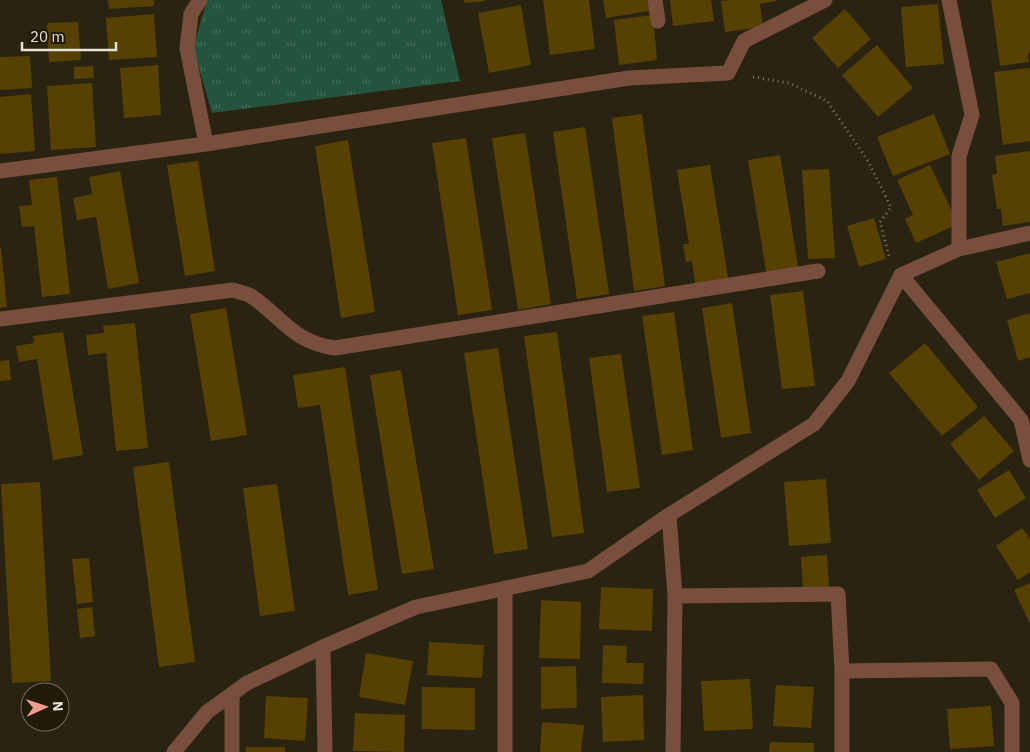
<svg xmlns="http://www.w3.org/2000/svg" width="1030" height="752" viewBox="0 0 1030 752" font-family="'IBM Plex Sans',sans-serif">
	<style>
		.park { fill: url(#park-tufts) }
		.building { fill: #564103 }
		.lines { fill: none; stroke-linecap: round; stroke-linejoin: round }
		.path { stroke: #7e7869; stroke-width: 3; stroke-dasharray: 1 4; stroke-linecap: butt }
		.street { stroke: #784f3d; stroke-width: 15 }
	</style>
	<defs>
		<pattern id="park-tufts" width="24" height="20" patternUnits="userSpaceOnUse" patternTransform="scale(1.25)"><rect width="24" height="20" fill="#24543e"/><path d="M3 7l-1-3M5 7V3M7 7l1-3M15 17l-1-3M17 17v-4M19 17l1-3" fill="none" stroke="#446c59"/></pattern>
	</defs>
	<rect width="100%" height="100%" fill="#2b2312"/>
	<path class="park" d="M 207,0 L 441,0 L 460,81 L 212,113 L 193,48 Z"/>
	<path class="building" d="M 108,0 L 154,0 L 154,6 L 109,9 Z
		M 464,0 L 485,0 L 485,1 L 464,3 Z
		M 543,0 L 589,0 L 595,49 L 550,55 Z
		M 603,0 L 648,0 L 649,11 L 606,18 Z
		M 670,0 L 711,0 L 714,21 L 673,26 Z
		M 730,0 L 776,0 L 776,1 L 760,4 L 763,27 L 725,32 L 721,1 Z
		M 991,0 L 1030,0 L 1030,53 L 1028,53 L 1029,62 L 1000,66 Z
		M 938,4 L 944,64 L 906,67 L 901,7 Z
		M 521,5 L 531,65 L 489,73 L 478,13 Z
		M 845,9 L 871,39 L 838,68 L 812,38 Z
		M 154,14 L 157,57 L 109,60 L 106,18 Z
		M 653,15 L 657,60 L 619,65 L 614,20 Z
		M 78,22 L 81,60 L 49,62 L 47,23 Z
		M 877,45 L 913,88 L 878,117 L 842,75 Z
		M 30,56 L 32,88 L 0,90 L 0,57 Z
		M 158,65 L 161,115 L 124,118 L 120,68 Z
		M 93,66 L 94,78 L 74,79 L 74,67 Z
		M 1030,68 L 1030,141 L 1003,145 L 994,72 Z
		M 92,83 L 96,147 L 51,150 L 47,86 Z
		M 31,94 L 35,151 L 0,154 L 0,97 Z
		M 642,114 L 665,286 L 634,291 L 612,118 Z
		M 934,114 L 950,154 L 893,176 L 877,137 Z
		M 585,127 L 609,294 L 577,299 L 553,132 Z
		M 525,133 L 551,304 L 518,310 L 492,138 Z
		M 466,138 L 492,310 L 458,315 L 432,143 Z
		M 348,140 L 375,312 L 341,318 L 315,146 Z
		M 1030,151 L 1030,222 L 1003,226 L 1001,209 L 997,209 L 992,175 L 997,174 L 995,156 Z
		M 780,155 L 799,272 L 767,277 L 748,160 Z
		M 198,161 L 215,271 L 185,276 L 167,165 Z
		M 710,165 L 729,284 L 696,289 L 692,261 L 686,262 L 683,244 L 689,244 L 677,170 Z
		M 930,165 L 958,224 L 916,243 L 905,219 L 913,215 L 897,180 Z
		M 829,169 L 835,258 L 808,259 L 802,170 Z
		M 120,171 L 139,283 L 108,289 L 96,217 L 77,220 L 73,198 L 92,194 L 89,177 Z
		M 57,177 L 70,294 L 42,297 L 34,226 L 22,227 L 19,206 L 32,205 L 29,180 Z
		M 874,218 L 886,259 L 859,267 L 847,226 Z
		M 1,247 L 7,307 L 0,308 L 0,248 Z
		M 1030,253 L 1030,293 L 1007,299 L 996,262 Z
		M 803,291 L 815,386 L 782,389 L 770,295 Z
		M 732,303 L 751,433 L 721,438 L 702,308 Z
		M 226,308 L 247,435 L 211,441 L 190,314 Z
		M 674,312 L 693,450 L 662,455 L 642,316 Z
		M 1030,313 L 1030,357 L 1018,361 L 1007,320 Z
		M 135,323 L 148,448 L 116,451 L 106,353 L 88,355 L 86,335 L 104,333 L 103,326 Z
		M 63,332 L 83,455 L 53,460 L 37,359 L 19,362 L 16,346 L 34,343 L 33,336 Z
		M 557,332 L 584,533 L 552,537 L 524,336 Z
		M 925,343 L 978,407 L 942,436 L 889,373 Z
		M 498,348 L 528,549 L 494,554 L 464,353 Z
		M 621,354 L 640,488 L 607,492 L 589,358 Z
		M 9,360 L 11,380 L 0,381 L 0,361 Z
		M 345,367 L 378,590 L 348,595 L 320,405 L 298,408 L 293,375 Z
		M 401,370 L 434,569 L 402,574 L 370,375 Z
		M 984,416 L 1014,451 L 979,480 L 950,444 Z
		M 169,462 L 195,662 L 159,667 L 133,467 Z
		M 1009,470 L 1026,498 L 995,518 L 977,490 Z
		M 826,479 L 831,543 L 789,546 L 784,482 Z
		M 40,482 L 51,681 L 12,683 L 1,484 Z
		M 277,484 L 295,611 L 260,616 L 243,488 Z
		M 1022,528 L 1030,539 L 1030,572 L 1018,580 L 996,546 Z
		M 827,555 L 829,588 L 803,590 L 801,557 Z
		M 89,558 L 93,602 L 77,604 L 72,559 Z
		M 1030,583 L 1030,622 L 1029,622 L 1014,590 Z
		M 601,587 L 653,589 L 652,631 L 599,629 Z
		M 541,600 L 581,602 L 580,659 L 539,658 Z
		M 92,607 L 95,636 L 80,638 L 77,609 Z
		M 429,642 L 484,645 L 482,678 L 427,675 Z
		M 603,645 L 627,646 L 626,663 L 644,663 L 643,684 L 602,683 Z
		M 366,653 L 413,661 L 405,705 L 359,697 Z
		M 576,666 L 577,708 L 541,709 L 541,667 Z
		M 750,679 L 753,729 L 704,731 L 701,681 Z
		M 776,685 L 814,687 L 811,728 L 773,726 Z
		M 422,687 L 475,688 L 475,730 L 422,729 Z
		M 643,695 L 644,740 L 603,742 L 601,697 Z
		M 266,696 L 308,698 L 305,741 L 264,738 Z
		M 991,706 L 994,746 L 950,749 L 947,709 Z
		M 355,713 L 405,715 L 404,752 L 353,751 Z
		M 542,722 L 584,725 L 581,752 L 540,752 Z
		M 770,742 L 814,743 L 814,752 L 769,752 Z
		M 246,747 L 285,747 L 285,752 L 246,752 Z"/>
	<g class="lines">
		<path class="path" d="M 753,77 L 789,83 L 827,101 L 868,161 L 891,207 L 880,222 L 889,256"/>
		<path class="street" d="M 200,0 L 191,14 L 187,48 L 206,144
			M 655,0 L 658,21
			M 949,0 L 972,115 L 959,156 L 959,249
			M 0,171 L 206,144 L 629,78 L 728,73 L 744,41 L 825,0
			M 901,275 L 1021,420 L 1030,460
			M 0,319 L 233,290 C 238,292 246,293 251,296 C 282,317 294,343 335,348 L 818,271
			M 669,515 L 675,596 L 673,752
			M 675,596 L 838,594 L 842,671 L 991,669 L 1012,703 L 1012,752
			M 323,647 L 325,752
			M 232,694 L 232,752
			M 174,752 L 207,712 L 247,683 L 323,647 L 416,607 L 588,571 L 669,515 L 814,424 L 848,381 L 901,275 L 959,249 L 1030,233
			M 505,752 L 505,588
			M 842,752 L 842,671"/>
	</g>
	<g transform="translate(45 707) rotate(87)"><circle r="24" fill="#211a08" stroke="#716a5b"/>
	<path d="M0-4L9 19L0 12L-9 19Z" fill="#f59c90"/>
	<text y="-8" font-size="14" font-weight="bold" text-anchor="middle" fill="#e8e3d7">N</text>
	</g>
	<path d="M22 42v8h94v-8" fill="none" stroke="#e8e3d7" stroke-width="2.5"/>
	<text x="30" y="42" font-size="15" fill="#e8e3d7" stroke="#211a08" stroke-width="4" paint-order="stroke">20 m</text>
</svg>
